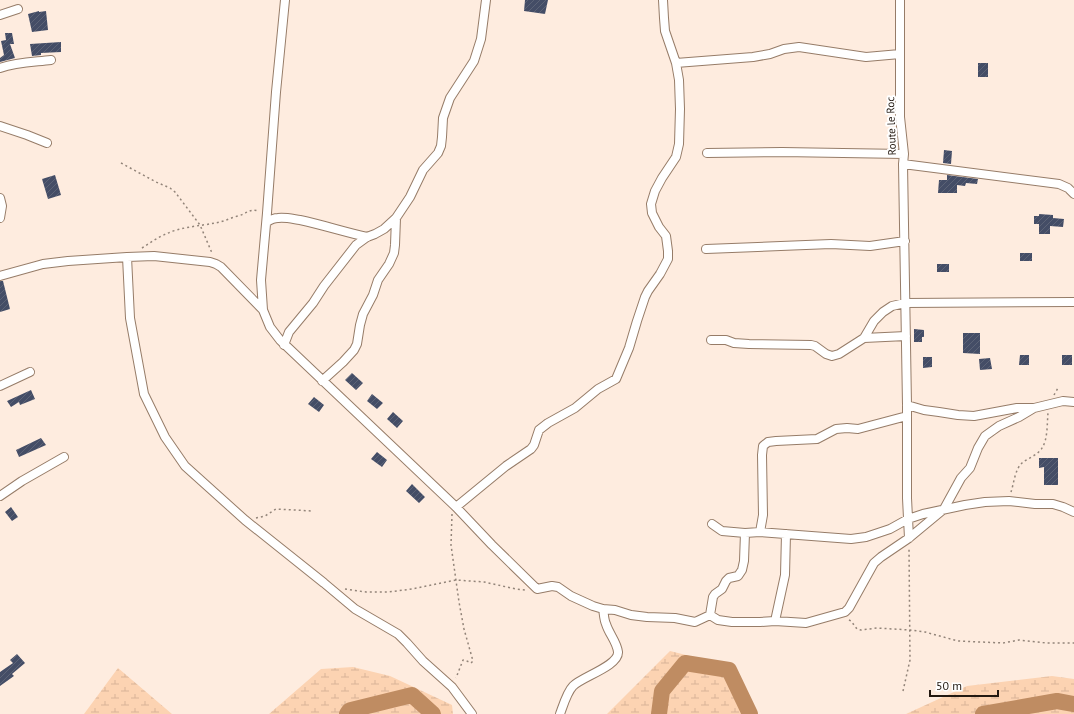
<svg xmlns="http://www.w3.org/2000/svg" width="1074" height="714" viewBox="0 0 1074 714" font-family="'PT Sans',sans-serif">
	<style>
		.wetland { fill: url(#wetland-marsh) }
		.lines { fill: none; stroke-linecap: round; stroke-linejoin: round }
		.river { stroke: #bf8c62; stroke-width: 16 }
		.building { fill: url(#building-hatch) }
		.street-casing { stroke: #967c68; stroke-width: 10 }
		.path { stroke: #928479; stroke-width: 1.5; stroke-dasharray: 2 3; stroke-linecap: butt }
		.street { stroke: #fff; stroke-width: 8 }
		.labels { text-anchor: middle; stroke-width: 4; stroke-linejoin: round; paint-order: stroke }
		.street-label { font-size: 11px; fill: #221810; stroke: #fff }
	</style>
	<defs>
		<pattern id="wetland-marsh" width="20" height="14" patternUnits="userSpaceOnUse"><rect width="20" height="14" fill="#fcd3b2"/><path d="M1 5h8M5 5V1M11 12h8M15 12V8" fill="none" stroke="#d8b498"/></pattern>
		<pattern id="building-hatch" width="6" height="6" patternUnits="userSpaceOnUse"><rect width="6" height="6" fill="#444d66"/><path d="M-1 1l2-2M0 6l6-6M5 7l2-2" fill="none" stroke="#5c6376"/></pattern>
	</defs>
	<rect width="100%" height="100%" fill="#feecdf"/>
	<path class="wetland" d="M 670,651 L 710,661 L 742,699 L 757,714 L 607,714 Z
		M 353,667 L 390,676 L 452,705 L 453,714 L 269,714 L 321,669 Z
		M 118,668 L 172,714 L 84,714 Z
		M 1052,676 L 1074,679 L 1074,714 L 906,714 L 967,686 Z"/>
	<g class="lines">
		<path class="river" d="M 347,714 L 349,711 L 351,710 L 412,695 L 433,714
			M 659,714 L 662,691 L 685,663 L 729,670 L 750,714
			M 983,714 L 1057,701 L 1074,704"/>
	</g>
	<path class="building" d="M 525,0 L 548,0 L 545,14 L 524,11 Z
		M 39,11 L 39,12 L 46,11 L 48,30 L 32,32 L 28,14 Z
		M 5,33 L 12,33 L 14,44 L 10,44 L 15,58 L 0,62 L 0,58 L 4,55 L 1,41 L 6,40 Z
		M 61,42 L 61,52 L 41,53 L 41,55 L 32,56 L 30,44 Z
		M 978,63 L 988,63 L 988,77 L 978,77 Z
		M 944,150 L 952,151 L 951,164 L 943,163 Z
		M 55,175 L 61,195 L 48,199 L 42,179 Z
		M 947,175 L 978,179 L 977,184 L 966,183 L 965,186 L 957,185 L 957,193 L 938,193 L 939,180 L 947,180 Z
		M 1039,214 L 1053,215 L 1053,218 L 1064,219 L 1063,227 L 1050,226 L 1050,234 L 1039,234 L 1039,224 L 1034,224 L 1034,216 L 1039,216 Z
		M 1020,253 L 1032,253 L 1032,261 L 1020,261 Z
		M 937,264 L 949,264 L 949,272 L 937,272 Z
		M 0,281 L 3,281 L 10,309 L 0,312 Z
		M 914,329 L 924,330 L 924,337 L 922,337 L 922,342 L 914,342 Z
		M 963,333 L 980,333 L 980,354 L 963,353 Z
		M 1020,355 L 1029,355 L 1029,365 L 1019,365 Z
		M 1062,355 L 1072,355 L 1072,365 L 1062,365 Z
		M 923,357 L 932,357 L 932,367 L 923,368 Z
		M 990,358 L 992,369 L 980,370 L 979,359 Z
		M 352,373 L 363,383 L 356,390 L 345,380 Z
		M 31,390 L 35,399 L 20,405 L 19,402 L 11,407 L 7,401 Z
		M 372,394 L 383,403 L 377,409 L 367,401 Z
		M 314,397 L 324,405 L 319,412 L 308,404 Z
		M 393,412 L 403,421 L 397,428 L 387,419 Z
		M 41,438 L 46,445 L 19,457 L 16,450 Z
		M 377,452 L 387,460 L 382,467 L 371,459 Z
		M 1039,458 L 1058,458 L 1058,485 L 1044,485 L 1044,467 L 1039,468 Z
		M 412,484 L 425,497 L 419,503 L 406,491 Z
		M 11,507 L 18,517 L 12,521 L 5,512 Z
		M 17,654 L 25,663 L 12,674 L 14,676 L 0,686 L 0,672 L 13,663 L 10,660 Z"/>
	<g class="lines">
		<g class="street-casing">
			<path id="street" d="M 900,0 L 900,117 L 904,154 L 903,164 L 907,405 L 907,498 L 909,538
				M 0,15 L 18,9
				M 676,63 L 753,57 L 770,54 L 784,49 L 799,47 L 866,57 L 900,54
				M 0,68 C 16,62 34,62 51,60
				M 0,126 L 27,135 L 47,143
				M 707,153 L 782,152 L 904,154
				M 903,164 L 1059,184 L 1068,188 L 1074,194
				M 0,198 L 2,206 L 0,218
				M 267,222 C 270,220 274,218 278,218 C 285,217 293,219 300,220 C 323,225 345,232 367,237
				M 706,249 L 831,244 L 870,246 L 905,241
				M 127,257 L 130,318 L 144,394 L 165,437 L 185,466 L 245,520 L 324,583 L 355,609 L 398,634 L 407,643 L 423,661 L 452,687 L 472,714
				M 0,276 L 43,264 L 68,261 L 127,257 L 154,256 L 210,262 L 216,264 L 221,267 L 263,310 L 270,327 L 280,340 L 456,507 L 492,545 L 537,589 L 552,586 L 558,587 L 571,596 L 593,606 L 603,609 L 615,610 L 631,615 L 647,617 L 675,618 L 695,622 L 710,615 L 718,620 L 732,622 L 760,622 L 775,621 L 806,623 L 845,612 L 849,608 L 874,563 L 881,557 L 909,538 L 944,509 L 961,478 L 970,468 L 978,448 L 985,436 L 999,426 L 1019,417 L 1034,408
				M 263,310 L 261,280 L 267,213 L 276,92 L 285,0
				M 864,338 L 906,336
				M 711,340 L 726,340 L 734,343 L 749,344 L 811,345 L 815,346 L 826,354 L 832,356 L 839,354 L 864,338 L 874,321 L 883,312 L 892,306 L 905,303 L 1074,302
				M 284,345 L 289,332 L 313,303 L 324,286 L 356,245 L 367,237 L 375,234 L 384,229 L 396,218 L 410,197 L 423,170 L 438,153 L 441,146 L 442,137 L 443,118 L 450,98 L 474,61 L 481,39 L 486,0
				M 322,381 L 343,362 L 354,350 L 357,344 L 360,325 L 363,314 L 373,295 L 378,280 L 389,264 L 394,253 L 395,245 L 396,218
				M 0,386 L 30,372
				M 907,405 L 924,410 L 939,412 L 958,415 L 974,416 L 1017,408 L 1034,408 L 1063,401 L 1074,402
				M 0,496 L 22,481 L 64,457
				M 456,507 L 506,466 L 531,449 L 534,445 L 539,430 L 548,423 L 575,408 L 598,389 L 616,379 L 629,348 L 637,321 L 645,297 L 648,291 L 660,274 L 668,259 L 668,251 L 666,236 L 659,227 L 652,213 L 651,204 L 655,191 L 662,178 L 676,157 L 679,144 L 680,109 L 679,80 L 676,63 L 665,31 L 664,18 L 663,0
				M 712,524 L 722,531 L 745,533
				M 760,532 L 763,515 L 762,455 L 763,446 L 768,442 L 776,441 L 817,439 L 836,429 L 847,428 L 858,429 L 907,416
				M 710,615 L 713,597 L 715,594 L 722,589 L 726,581 L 729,578 L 738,576 L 742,570 L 744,561 L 745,533 L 760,532 L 851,539 L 866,537 L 890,529 L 908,519 L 923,514 L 965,505 L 985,502 L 1009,501 L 1035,504 L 1053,504 L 1063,507 L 1074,512
				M 775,621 L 785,575 L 786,534
				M 560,714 C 563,706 567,692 573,686 C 581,677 619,666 618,652 C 617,642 609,634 606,624 C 604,620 604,614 603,609"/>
		</g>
		<path class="path" d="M 121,163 L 156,182 L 170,188 L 175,192 L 200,225 L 212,253
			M 142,248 C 150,243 158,237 166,234 C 180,227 200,226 215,223 C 223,222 230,218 238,216 C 246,214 250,208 258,211
			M 1054,395 L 1058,388
			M 1011,492 C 1014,483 1015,469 1022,463 C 1028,458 1038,455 1042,448 C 1048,439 1047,423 1048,413
			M 452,514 L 451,545 L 459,602 L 464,629 L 473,661 L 471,663 L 465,660 L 463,660 L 456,678
			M 256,518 L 265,516 L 276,509 L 312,511
			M 345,589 L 366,592 L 388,592 L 412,589 L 456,580 L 484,582 L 516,589 L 525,590
			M 849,620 L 851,621 L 857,629 L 861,630 L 877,628 L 910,630 L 925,632 L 958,641 L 1003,643 L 1019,640 L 1046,643 L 1074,643
			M 903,691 L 910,660 L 909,548"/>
		<use href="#street" class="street"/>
	</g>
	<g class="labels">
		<g class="street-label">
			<text transform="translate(891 126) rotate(-92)" y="4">Route le Roc</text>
		</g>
	</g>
	<path d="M930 690v6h68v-6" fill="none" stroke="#221810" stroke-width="2"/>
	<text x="936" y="690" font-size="12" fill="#221810" stroke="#ffffff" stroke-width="3" paint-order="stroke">50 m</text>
</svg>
